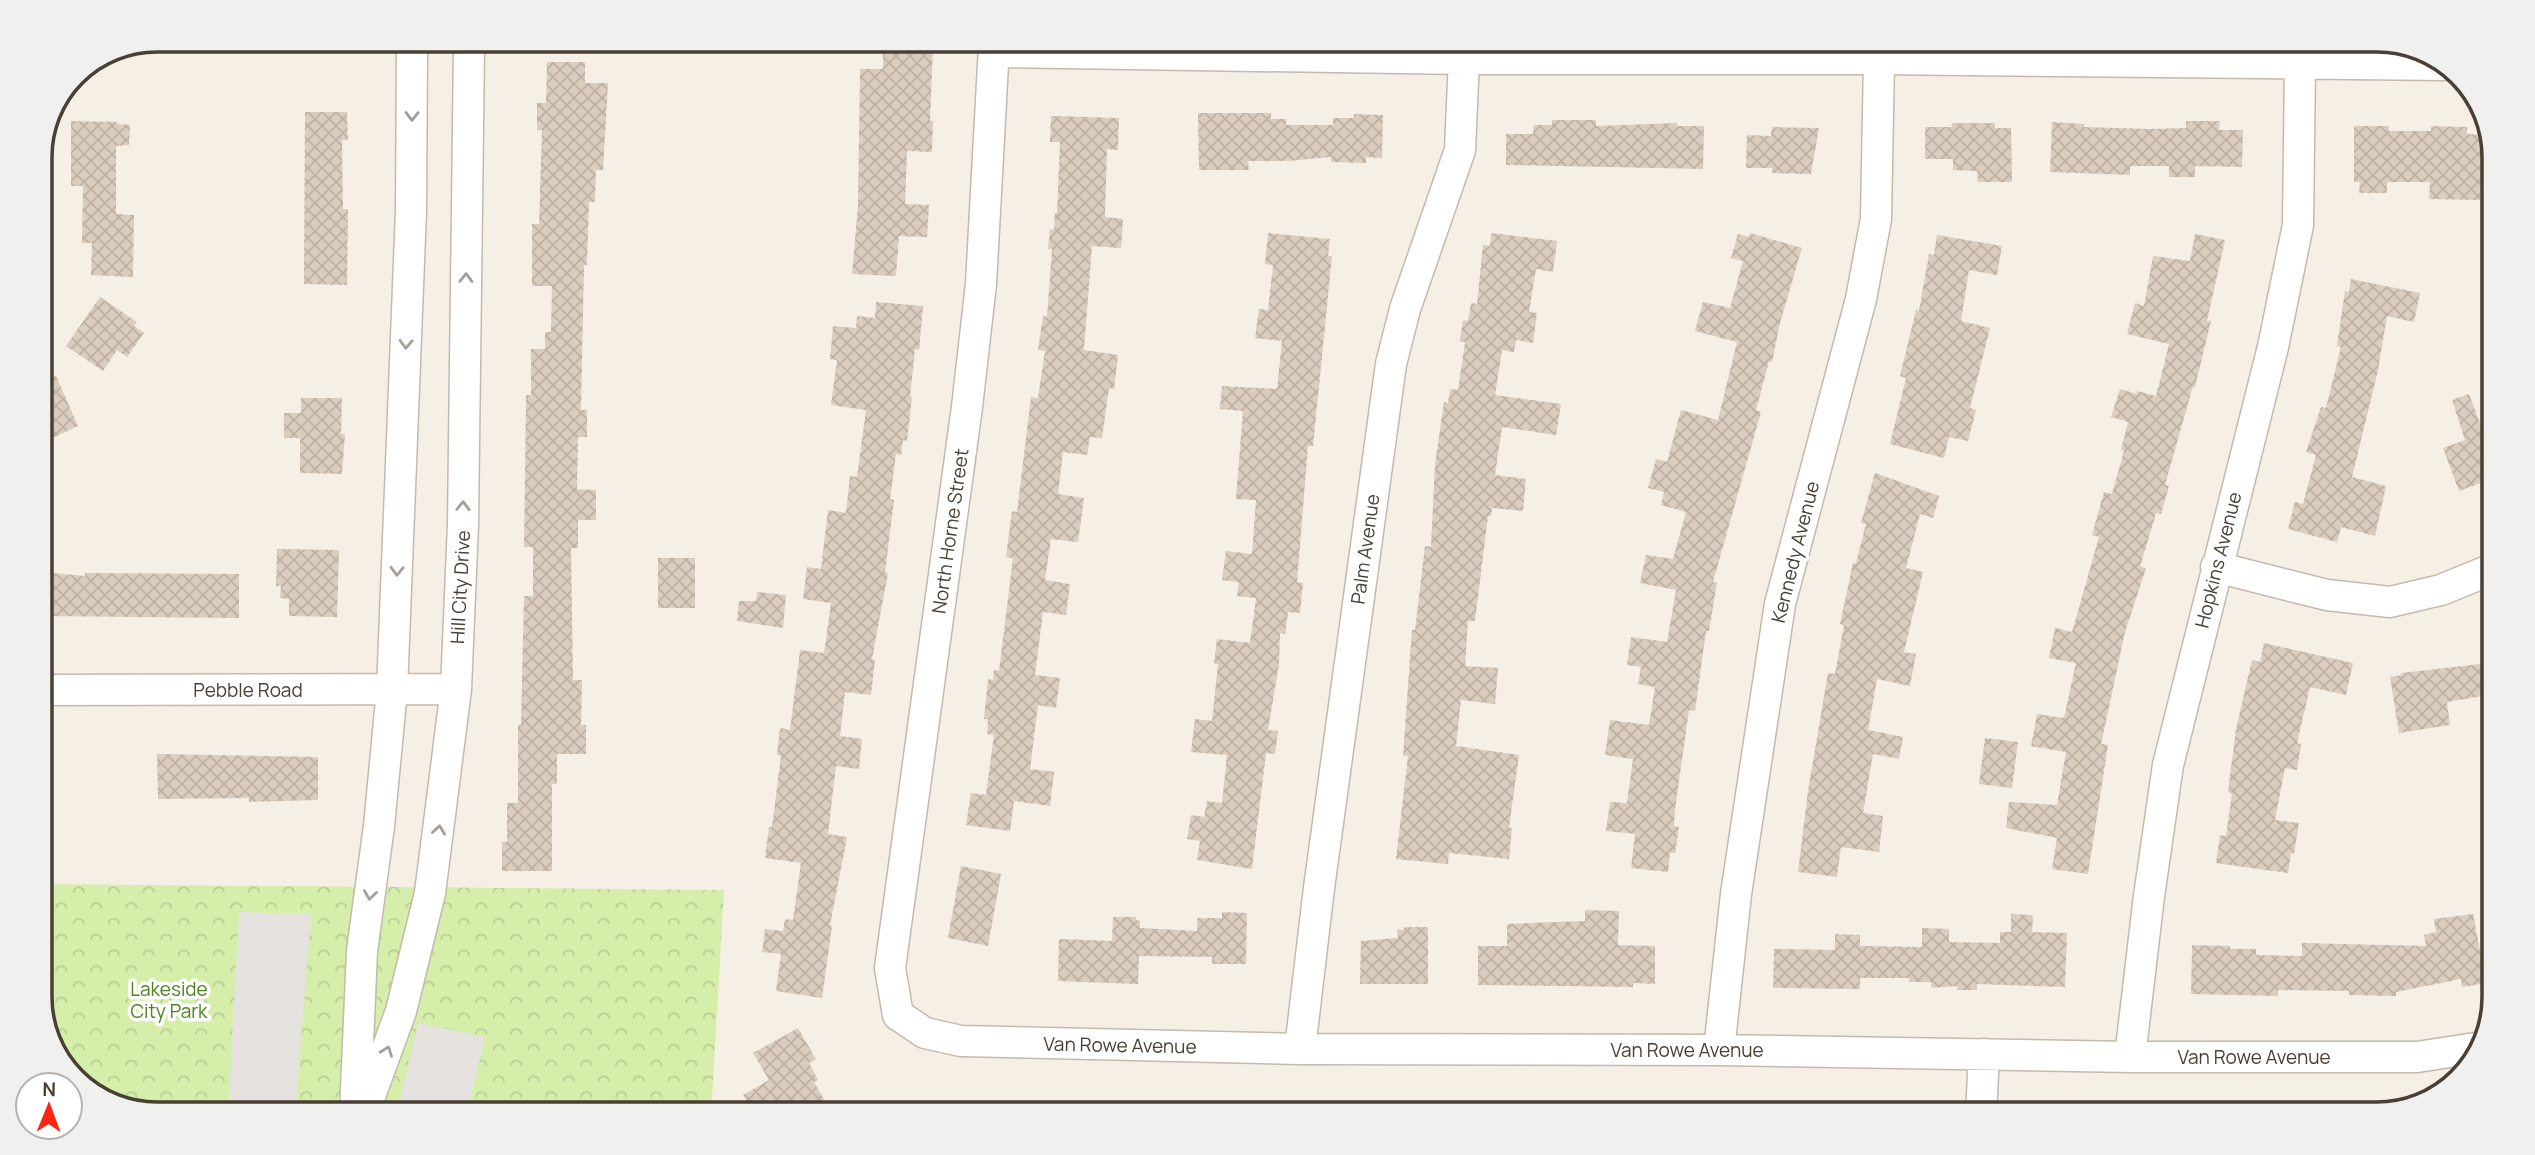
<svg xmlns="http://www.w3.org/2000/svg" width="2535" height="1155" viewBox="0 0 2535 1155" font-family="Manrope,sans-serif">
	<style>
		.park { fill: url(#park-crowns) }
		.parking { fill: #e5e2df }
		.building { fill: url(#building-cross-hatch) }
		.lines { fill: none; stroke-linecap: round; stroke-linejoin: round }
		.minor-casing { stroke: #c5b9ab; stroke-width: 33 }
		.minor { stroke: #fff; stroke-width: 30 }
		.oneway { stroke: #a49f9a }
		.labels { text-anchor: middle; stroke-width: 7; stroke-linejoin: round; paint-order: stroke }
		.street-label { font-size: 19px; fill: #493f34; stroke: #fff }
		.park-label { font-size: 19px; fill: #4e8221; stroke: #fff }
		.rim { fill: none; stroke: #493f34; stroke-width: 3.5 }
	</style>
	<defs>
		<pattern id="park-crowns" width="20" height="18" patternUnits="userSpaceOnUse" patternTransform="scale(1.75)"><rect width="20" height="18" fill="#d5eeaa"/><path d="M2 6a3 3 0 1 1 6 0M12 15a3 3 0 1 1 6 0" fill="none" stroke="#b8cd93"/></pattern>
		<pattern id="building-cross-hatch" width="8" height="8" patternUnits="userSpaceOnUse" patternTransform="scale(1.75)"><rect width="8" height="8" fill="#dbcdbd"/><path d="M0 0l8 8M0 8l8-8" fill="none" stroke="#bdb1a3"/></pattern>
	</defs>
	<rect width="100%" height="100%" fill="#f5efe6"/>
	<path class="park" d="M 41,884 L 724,890 L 711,1115 L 158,1115 L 112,1106 L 60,1063 L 41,1006 Z"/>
	<path class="parking" d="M 239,912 L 311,914 L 295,1115 L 228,1115 Z
		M 418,1023 L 485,1037 L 466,1115 L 396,1115 Z"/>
	<path class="building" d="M 883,46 L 933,46 L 930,121 L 933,121 L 932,152 L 907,151 L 905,204 L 929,205 L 927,237 L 899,236 L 896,276 L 852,274 L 858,206 L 860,69 L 883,69 Z
		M 547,62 L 585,62 L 585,83 L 608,83 L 603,170 L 596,170 L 595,202 L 589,202 L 587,265 L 584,265 L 581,410 L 587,410 L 587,437 L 578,437 L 577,489 L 596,490 L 596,520 L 578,520 L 578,548 L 571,548 L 573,680 L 582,680 L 581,725 L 586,725 L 586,754 L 557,754 L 557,784 L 552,784 L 552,871 L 502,871 L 502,842 L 507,842 L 507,803 L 518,803 L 518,725 L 521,725 L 524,596 L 533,596 L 533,547 L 524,547 L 526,395 L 531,395 L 531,349 L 545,349 L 545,332 L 551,332 L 552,286 L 532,286 L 532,224 L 539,224 L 542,130 L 537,130 L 537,103 L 546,103 Z
		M 305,112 L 347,112 L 348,140 L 342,140 L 343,209 L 348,209 L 347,285 L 304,284 Z
		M 1198,113 L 1271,113 L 1271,119 L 1286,119 L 1286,125 L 1333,125 L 1333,118 L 1354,118 L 1354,114 L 1383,115 L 1382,158 L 1366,157 L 1366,163 L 1331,162 L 1331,157 L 1288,161 L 1248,161 L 1249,170 L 1199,170 Z
		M 1051,116 L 1119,118 L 1118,150 L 1107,149 L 1105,217 L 1123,219 L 1121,248 L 1092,246 L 1084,350 L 1118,355 L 1114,389 L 1109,388 L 1102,438 L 1090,437 L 1087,455 L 1063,452 L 1058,494 L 1084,498 L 1078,542 L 1051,539 L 1045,580 L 1070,584 L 1066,615 L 1043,612 L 1035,675 L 1060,678 L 1056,708 L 1038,705 L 1030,769 L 1054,772 L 1050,806 L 1014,801 L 1010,831 L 966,825 L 971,793 L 986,795 L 994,735 L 987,734 L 988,719 L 984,719 L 988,679 L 993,680 L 994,670 L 999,671 L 1013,558 L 1006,557 L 1012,511 L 1017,512 L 1031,397 L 1038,398 L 1045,351 L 1038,350 L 1043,316 L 1047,317 L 1052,249 L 1048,249 L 1050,229 L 1054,230 L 1055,213 L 1057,213 L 1060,142 L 1050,142 Z
		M 1552,120 L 1596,120 L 1596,126 L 1677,123 L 1677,126 L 1704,126 L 1703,169 L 1506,165 L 1506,134 L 1533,134 L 1534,125 L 1552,125 Z
		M 71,121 L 117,122 L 117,124 L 130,125 L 129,145 L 116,146 L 116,214 L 134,215 L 133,277 L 91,275 L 92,243 L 82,243 L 83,186 L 71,186 Z
		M 2186,121 L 2220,121 L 2219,130 L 2243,130 L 2242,167 L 2195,166 L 2195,177 L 2169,177 L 2169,166 L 2130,166 L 2130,175 L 2050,172 L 2052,122 L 2084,124 L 2084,127 L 2149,129 L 2186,128 Z
		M 1952,123 L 1995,123 L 1995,128 L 2011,128 L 2012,182 L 1978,182 L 1977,171 L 1953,170 L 1953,159 L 1925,159 L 1925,127 L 1952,127 Z
		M 2354,126 L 2389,126 L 2389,131 L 2431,131 L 2431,126 L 2467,127 L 2467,134 L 2489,135 L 2495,150 L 2494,174 L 2481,174 L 2480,200 L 2429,199 L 2430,182 L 2387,182 L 2387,193 L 2359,193 L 2360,182 L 2354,182 Z
		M 1772,127 L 1819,128 L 1811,174 L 1772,173 L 1772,168 L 1746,168 L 1747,135 L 1771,136 Z
		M 1268,233 L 1330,239 L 1328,256 L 1332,256 L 1313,446 L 1308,446 L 1297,582 L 1303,583 L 1300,613 L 1288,612 L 1285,634 L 1280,633 L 1279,664 L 1268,730 L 1278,731 L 1275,754 L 1266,753 L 1252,869 L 1197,860 L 1200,841 L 1187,839 L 1191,815 L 1204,817 L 1207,801 L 1222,803 L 1227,755 L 1191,752 L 1195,719 L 1212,721 L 1218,664 L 1214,664 L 1217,639 L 1250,643 L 1256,598 L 1237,596 L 1239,582 L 1222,580 L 1226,551 L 1252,554 L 1256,500 L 1236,499 L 1243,411 L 1220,409 L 1222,386 L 1277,389 L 1282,341 L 1255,338 L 1259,309 L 1268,310 L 1273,265 L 1265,264 Z
		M 1491,233 L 1557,241 L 1553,272 L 1536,269 L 1529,312 L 1537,313 L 1533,343 L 1516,340 L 1514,352 L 1502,350 L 1495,395 L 1561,404 L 1556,435 L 1502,427 L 1495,475 L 1526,479 L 1523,511 L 1492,508 L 1491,516 L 1488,516 L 1475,621 L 1468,621 L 1465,666 L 1498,668 L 1495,704 L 1461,700 L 1456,746 L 1519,755 L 1509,828 L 1512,828 L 1509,859 L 1449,853 L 1448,864 L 1396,859 L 1408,756 L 1403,756 L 1412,630 L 1415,630 L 1425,546 L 1431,547 L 1435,464 L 1444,402 L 1448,403 L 1450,389 L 1458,390 L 1465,342 L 1460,341 L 1463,320 L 1468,321 L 1471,303 L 1477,304 L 1483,245 L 1490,246 Z
		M 1750,233 L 1802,248 L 1780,323 L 1772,362 L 1769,361 L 1756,410 L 1761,412 L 1713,582 L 1717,583 L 1709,631 L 1706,631 L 1695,711 L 1689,710 L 1675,809 L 1674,826 L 1679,827 L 1675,853 L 1670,853 L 1668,872 L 1631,868 L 1635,834 L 1606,831 L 1610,802 L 1627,803 L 1633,759 L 1605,755 L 1610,720 L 1649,725 L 1655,687 L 1638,684 L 1641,667 L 1627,665 L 1631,637 L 1667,642 L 1676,590 L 1640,583 L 1646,555 L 1673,559 L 1686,512 L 1661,505 L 1664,492 L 1648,488 L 1656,459 L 1667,462 L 1681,410 L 1718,420 L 1737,342 L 1695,331 L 1703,302 L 1730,308 L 1743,261 L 1731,258 L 1738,234 L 1749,237 Z
		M 2195,234 L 2225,240 L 2207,321 L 2211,321 L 2195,387 L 2193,386 L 2165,485 L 2169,486 L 2161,514 L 2156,513 L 2140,567 L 2146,568 L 2125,632 L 2101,744 L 2108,745 L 2088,874 L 2052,869 L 2057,838 L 2006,828 L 2009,802 L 2057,805 L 2066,752 L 2031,746 L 2037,714 L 2064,718 L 2076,663 L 2049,658 L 2055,628 L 2072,632 L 2099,537 L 2092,535 L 2104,492 L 2112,494 L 2124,451 L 2121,450 L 2128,422 L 2111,417 L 2120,389 L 2137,394 L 2137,391 L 2156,396 L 2169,344 L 2127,334 L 2135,303 L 2144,306 L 2153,256 L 2190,261 Z
		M 1937,235 L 2002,246 L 1997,275 L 1969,270 L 1961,321 L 1990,328 L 1970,408 L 1976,410 L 1968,441 L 1949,437 L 1944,458 L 1890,444 L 1906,378 L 1900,376 L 1916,310 L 1919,311 L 1929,254 L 1934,255 Z
		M 2351,279 L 2420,293 L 2414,322 L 2387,316 L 2378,370 L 2352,477 L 2386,486 L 2375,536 L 2341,527 L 2337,542 L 2288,529 L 2295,502 L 2303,504 L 2316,455 L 2306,452 L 2321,407 L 2326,408 L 2341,347 L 2337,346 L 2345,291 L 2349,292 Z
		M 100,297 L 137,322 L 134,326 L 144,333 L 127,357 L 117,350 L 103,371 L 66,346 Z
		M 876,302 L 923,306 L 919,350 L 915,349 L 910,396 L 912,397 L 907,441 L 903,440 L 901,455 L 896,454 L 890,499 L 894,500 L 885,572 L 888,573 L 872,659 L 875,660 L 871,695 L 845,692 L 840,736 L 862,739 L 859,769 L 836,766 L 828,834 L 847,837 L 830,925 L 832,926 L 822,998 L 776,991 L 781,954 L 762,952 L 765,929 L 783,931 L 785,919 L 793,920 L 801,863 L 765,858 L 769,827 L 772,827 L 781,756 L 777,755 L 780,728 L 790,730 L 800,650 L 824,653 L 831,603 L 803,599 L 807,567 L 821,569 L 828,510 L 846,513 L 850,476 L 857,477 L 866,410 L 831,405 L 837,360 L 830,359 L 833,326 L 856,328 L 857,316 L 875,318 Z
		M 56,376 L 78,426 L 40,444 L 40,383 Z
		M 2469,394 L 2484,434 L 2492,431 L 2491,479 L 2459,491 L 2443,448 L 2465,440 L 2452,400 Z
		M 301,398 L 342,398 L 341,434 L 345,434 L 342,474 L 300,473 L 300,438 L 284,438 L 284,413 L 301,413 Z
		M 1875,473 L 1939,496 L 1933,518 L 1920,514 L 1906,568 L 1923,572 L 1904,652 L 1916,654 L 1910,686 L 1877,679 L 1868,730 L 1903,737 L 1899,759 L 1873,754 L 1863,813 L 1883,816 L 1879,852 L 1841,847 L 1837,877 L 1798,872 L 1808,791 L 1828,673 L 1835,674 L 1844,625 L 1840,624 L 1853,563 L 1856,563 L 1866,524 L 1861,523 Z
		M 277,549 L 339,550 L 337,617 L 289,616 L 289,599 L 280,598 L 281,586 L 276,586 Z
		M 658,558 L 695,558 L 695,608 L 658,608 Z
		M 41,572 L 85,576 L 85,573 L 239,574 L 239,618 L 41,616 Z
		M 757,592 L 786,595 L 783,628 L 737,621 L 739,601 L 756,601 Z
		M 2264,643 L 2353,663 L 2346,695 L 2310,687 L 2297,743 L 2301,744 L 2297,770 L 2285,768 L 2275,820 L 2299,823 L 2294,854 L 2291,853 L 2288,873 L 2216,863 L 2220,835 L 2226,836 L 2232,793 L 2228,792 L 2236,729 L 2252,660 L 2260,662 Z
		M 2489,663 L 2489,695 L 2447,702 L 2450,725 L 2399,733 L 2390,677 L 2401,675 L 2401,673 Z
		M 1985,738 L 2018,742 L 2012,788 L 1979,784 Z
		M 157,754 L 318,757 L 318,800 L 249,802 L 249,798 L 158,799 Z
		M 961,866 L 1001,874 L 988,946 L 948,938 Z
		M 1585,910 L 1619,911 L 1618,945 L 1655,946 L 1655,984 L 1633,983 L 1633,987 L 1478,985 L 1478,946 L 1507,946 L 1507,924 L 1585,921 Z
		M 1222,912 L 1247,913 L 1246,964 L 1212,964 L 1212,957 L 1139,956 L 1138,984 L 1058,981 L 1059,939 L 1112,941 L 1113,917 L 1136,917 L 1136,920 L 1140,921 L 1140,928 L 1197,931 L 1197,918 L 1222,918 Z
		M 2011,914 L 2033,915 L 2032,932 L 2067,933 L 2065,987 L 1977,984 L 1977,990 L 1957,990 L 1957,986 L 1931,988 L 1931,982 L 1909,982 L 1909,978 L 1860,978 L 1860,989 L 1773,988 L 1774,949 L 1835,950 L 1835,934 L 1860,935 L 1860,946 L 1922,947 L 1922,928 L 1949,929 L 1949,942 L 2000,943 L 2000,932 L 2011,932 Z
		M 2473,914 L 2486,983 L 2462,987 L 2461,979 L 2396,992 L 2396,996 L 2349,995 L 2349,991 L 2278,990 L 2278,996 L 2191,994 L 2192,945 L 2230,946 L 2230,949 L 2256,949 L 2256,955 L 2302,956 L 2302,943 L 2426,946 L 2424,935 L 2436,932 L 2434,919 Z
		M 1404,927 L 1428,927 L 1428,984 L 1360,984 L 1361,941 L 1398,938 L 1397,929 L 1404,930 Z
		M 798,1028 L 816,1059 L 809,1063 L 818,1080 L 814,1082 L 833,1115 L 786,1115 L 780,1103 L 760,1115 L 755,1115 L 743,1095 L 769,1080 L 753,1053 Z"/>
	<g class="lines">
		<g class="minor-casing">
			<path id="minor" d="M 994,46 L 981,284 L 967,407 L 890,968 L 898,1015 L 925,1033 L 961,1041 L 1300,1049 L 1719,1050 L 2130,1057 L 2417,1057 L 2482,1047
				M 994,52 L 1464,59 L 1879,59 L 2442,65
				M 2216,567 L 2327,595 L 2390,602 L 2441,590 L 2490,570
				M 41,690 L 456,689
				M 1300,1049 L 1319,888 L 1391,364 L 1405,309 L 1460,150 L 1464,59
				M 1719,1050 L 1736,894 L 1780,604 L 1861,299 L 1876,219 L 1879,59
				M 2130,1057 L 2149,896 L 2168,765 L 2273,347 L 2298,225 L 2300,64
				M 355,1113 L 362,951 L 379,826 L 392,690 L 411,211 L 412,48
				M 363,1115 L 401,1011 L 430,893 L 456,689 L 463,524 L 469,48
				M 1981,1115 L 1984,1054"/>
		</g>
		<use href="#minor" class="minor"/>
	</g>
	<defs><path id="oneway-chevron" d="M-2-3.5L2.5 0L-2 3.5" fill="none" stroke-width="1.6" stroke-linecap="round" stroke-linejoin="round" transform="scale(1.75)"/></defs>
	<g class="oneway">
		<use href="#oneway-chevron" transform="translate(412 116) rotate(91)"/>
		<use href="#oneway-chevron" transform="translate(466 278) rotate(-89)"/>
		<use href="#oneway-chevron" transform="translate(406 344) rotate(92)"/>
		<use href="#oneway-chevron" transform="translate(463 506) rotate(-89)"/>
		<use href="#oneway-chevron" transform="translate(397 571) rotate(92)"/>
		<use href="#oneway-chevron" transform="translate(439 830) rotate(-82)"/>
		<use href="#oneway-chevron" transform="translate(370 895) rotate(98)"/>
		<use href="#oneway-chevron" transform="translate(387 1051) rotate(-70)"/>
	</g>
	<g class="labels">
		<g class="street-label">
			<text transform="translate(950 531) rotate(-82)" y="7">North Horne Street</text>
			<text transform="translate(1365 549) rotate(-82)" y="7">Palm Avenue</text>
			<text transform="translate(1795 552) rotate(-76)" y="7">Kennedy Avenue</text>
			<text transform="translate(2218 560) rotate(-76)" y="7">Hopkins Avenue</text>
			<text transform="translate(460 587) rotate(-87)" y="7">Hill City Drive</text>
			<text x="248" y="697">Pebble Road</text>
			<text transform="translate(1120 1045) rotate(1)" y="7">Van Rowe Avenue</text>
			<text x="1687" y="1057">Van Rowe Avenue</text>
			<text x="2254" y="1064">Van Rowe Avenue</text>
		</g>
		<g class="park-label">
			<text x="169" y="996">Lakeside<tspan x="169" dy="22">City Park</tspan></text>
		</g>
	</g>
	<path d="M0 0H2535V1155H0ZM157 52H2377A105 105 0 0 1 2482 157V997A105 105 0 0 1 2377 1102H157A105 105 0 0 1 52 997V157A105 105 0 0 1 157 52Z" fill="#f0f0ef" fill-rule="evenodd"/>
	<path class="rim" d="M157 52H2377A105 105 0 0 1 2482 157V997A105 105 0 0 1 2377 1102H157A105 105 0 0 1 52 997V157A105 105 0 0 1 157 52Z"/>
	<g transform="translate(49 1106) rotate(1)"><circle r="33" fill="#ffffff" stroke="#b6b2ae" stroke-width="2"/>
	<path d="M0-5L12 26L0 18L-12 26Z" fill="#ff2313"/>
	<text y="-10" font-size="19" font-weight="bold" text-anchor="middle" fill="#493f34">N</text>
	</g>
</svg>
